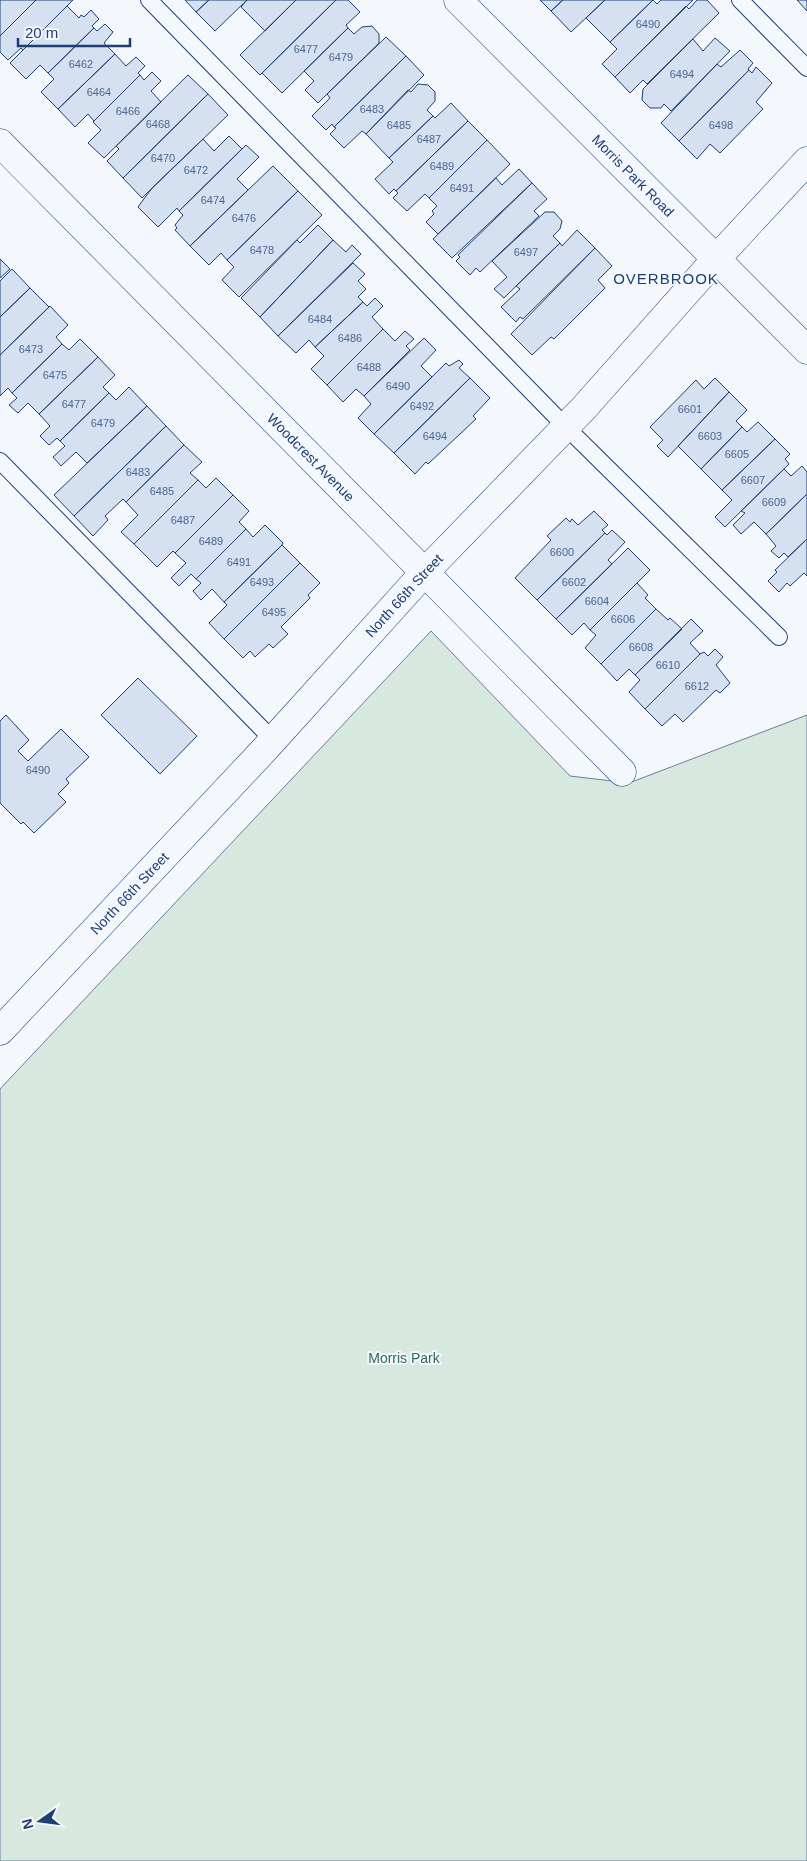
<svg xmlns="http://www.w3.org/2000/svg" width="807" height="1861" viewBox="0 0 807 1861" font-family="Helvetica,sans-serif">
	<style>
		.green { fill: #d7e8df; stroke: #687fa3 }
		.building { fill: #d5e0f0; stroke: #1d3f73 }
		.lines { fill: none; stroke-linecap: round; stroke-linejoin: round }
		.service-casing { stroke: #1d3f73; stroke-width: 18 }
		.minor-casing { stroke: #1d3f73; stroke-width: 29 }
		.service { stroke: #f4f7fb; stroke-width: 16 }
		.minor { stroke: #f4f7fb; stroke-width: 28 }
		.labels { text-anchor: middle; stroke-width: 4; stroke-linejoin: round; paint-order: stroke }
		.number-label { font-size: 11px; fill: #4b6792 }
		.street-label { font-size: 14px; fill: #1d3f73; stroke: #f4f7fb }
		.park-label { font-size: 14px; fill: #2c6c60; stroke: #f4f7fb }
		.neighbourhood-label { font-size: 15px; letter-spacing: 1px; fill: #1d3f73; stroke: #f4f7fb }
	</style>
	<rect width="100%" height="100%" fill="#f4f7fb"/>
	<path class="green" d="M 431,631 L 570,776 L 629,783 L 807,715 L 807,1861 L 0,1861 L 0,1089 Z"/>
	<path class="building" d="M 0,0 L 36,0 L 0,36 Z
		M 36,0 L 73,0 L 23,50 L 21,48 L 8,60 L 0,52 L 0,36 Z
		M 185,0 L 209,0 L 196,12 Z
		M 209,0 L 247,0 L 215,31 L 196,12 Z
		M 247,0 L 296,0 L 265,31 L 241,7 Z
		M 296,0 L 336,0 L 260,75 L 240,55 Z
		M 336,0 L 348,0 L 360,12 L 346,25 L 348,28 L 282,93 L 262,73 Z
		M 540,0 L 563,0 L 551,11 Z
		M 563,0 L 605,0 L 571,32 L 551,11 Z
		M 605,0 L 653,0 L 610,42 L 586,18 Z
		M 653,0 L 657,4 L 661,0 L 693,0 L 615,77 L 602,64 L 617,49 L 610,42 Z
		M 697,0 L 707,0 L 719,13 L 647,84 L 643,80 L 630,93 L 615,77 L 686,6 L 689,9 Z
		M 797,0 L 807,0 L 807,11 Z
		M 67,6 L 79,18 L 81,15 L 84,17 L 91,10 L 99,19 L 92,26 L 94,28 L 48,73 L 40,65 L 26,79 L 10,63 Z
		M 105,24 L 113,32 L 104,43 L 115,54 L 58,109 L 41,92 L 54,79 L 48,73 L 94,28 L 97,31 Z
		M 372,26 L 379,34 L 379,43 L 318,103 L 305,90 L 314,81 L 304,71 L 348,28 L 354,34 L 362,27 Z
		M 386,37 L 406,56 L 334,127 L 332,124 L 326,130 L 312,116 L 330,98 L 327,94 Z
		M 715,38 L 730,51 L 671,111 L 664,104 L 661,108 L 650,108 L 642,100 L 643,89 L 693,39 L 703,51 Z
		M 740,50 L 753,63 L 748,69 L 749,70 L 679,141 L 661,123 L 717,64 L 721,67 Z
		M 115,54 L 126,66 L 136,57 L 145,66 L 138,73 L 140,75 L 94,121 L 88,114 L 75,127 L 58,109 Z
		M 406,56 L 424,75 L 366,134 L 362,131 L 344,148 L 330,134 L 336,128 L 334,127 Z
		M 756,67 L 772,83 L 756,102 L 763,109 L 720,153 L 710,144 L 697,159 L 679,141 L 749,70 L 752,73 Z
		M 152,72 L 161,81 L 151,91 L 161,102 L 104,158 L 88,143 L 101,130 L 93,122 L 140,75 L 144,80 Z
		M 188,75 L 208,94 L 123,178 L 107,161 L 119,149 L 116,146 Z
		M 418,84 L 428,85 L 435,92 L 435,101 L 427,110 L 433,116 L 389,158 L 366,134 L 408,90 L 411,92 Z
		M 208,94 L 228,115 L 142,198 L 123,178 Z
		M 451,103 L 468,121 L 396,191 L 394,189 L 389,194 L 375,179 L 393,162 L 389,158 L 433,116 L 435,118 Z
		M 468,121 L 487,140 L 429,198 L 425,194 L 407,211 L 393,198 L 398,193 L 396,191 Z
		M 229,136 L 242,149 L 179,211 L 177,208 L 158,227 L 138,207 L 152,188 L 203,139 L 214,151 Z
		M 487,140 L 510,164 L 438,234 L 426,222 L 434,214 L 432,211 L 437,206 L 429,198 Z
		M 246,145 L 259,157 L 237,179 L 248,190 L 190,246 L 175,230 L 177,228 L 175,225 L 183,215 L 179,211 Z
		M 273,166 L 298,191 L 227,260 L 221,253 L 209,265 L 190,246 Z
		M 519,169 L 532,183 L 452,258 L 433,239 L 496,178 L 502,185 Z
		M 532,183 L 547,199 L 534,211 L 539,216 L 480,272 L 476,268 L 470,275 L 456,261 L 460,257 L 458,255 Z
		M 298,191 L 322,215 L 239,297 L 222,280 L 234,267 L 227,260 Z
		M 545,212 L 554,212 L 562,221 L 560,229 L 553,236 L 560,243 L 504,298 L 494,289 L 507,277 L 492,261 Z
		M 318,225 L 333,240 L 260,317 L 241,298 L 297,240 L 300,243 Z
		M 577,230 L 595,248 L 523,319 L 520,317 L 516,322 L 501,307 L 520,289 L 516,286 L 560,243 L 562,246 Z
		M 333,240 L 346,252 L 352,245 L 361,254 L 278,336 L 260,317 Z
		M 595,248 L 612,266 L 598,280 L 605,288 L 554,339 L 551,337 L 532,355 L 511,334 Z
		M 0,259 L 10,269 L 0,278 Z
		M 353,263 L 365,274 L 358,281 L 366,289 L 358,297 L 363,302 L 315,347 L 309,340 L 296,353 L 278,336 Z
		M 12,269 L 30,288 L 0,317 L 0,281 Z
		M 30,288 L 49,307 L 0,355 L 0,317 Z
		M 375,298 L 383,306 L 372,317 L 383,329 L 327,385 L 311,369 L 324,356 L 315,347 L 363,302 L 367,306 Z
		M 50,306 L 68,325 L 56,337 L 62,344 L 12,393 L 8,388 L 0,396 L 0,355 Z
		M 383,329 L 395,341 L 405,331 L 414,339 L 406,346 L 410,350 L 364,396 L 356,389 L 343,402 L 327,385 Z
		M 424,338 L 436,350 L 421,366 L 432,377 L 374,434 L 358,418 L 371,404 L 364,396 Z
		M 80,339 L 98,357 L 39,414 L 28,403 L 18,413 L 9,405 L 17,398 L 12,393 L 62,344 L 69,350 Z
		M 98,357 L 115,375 L 103,387 L 109,393 L 60,441 L 57,438 L 49,445 L 40,436 L 50,426 L 39,414 Z
		M 459,360 L 463,364 L 459,368 L 470,378 L 394,453 L 374,434 L 446,363 L 449,366 Z
		M 470,378 L 490,398 L 473,416 L 476,419 L 428,464 L 426,462 L 415,474 L 394,453 Z
		M 715,378 L 729,392 L 668,457 L 657,446 L 663,440 L 650,427 L 696,380 L 704,389 Z
		M 129,387 L 147,406 L 87,463 L 76,452 L 61,466 L 53,457 L 65,446 L 60,441 L 109,393 L 116,400 Z
		M 729,392 L 747,410 L 736,421 L 742,427 L 701,469 L 678,446 Z
		M 147,406 L 166,426 L 74,516 L 54,495 Z
		M 758,422 L 775,439 L 722,490 L 701,469 L 742,427 L 747,432 Z
		M 166,426 L 184,445 L 126,502 L 123,499 L 105,516 L 108,520 L 93,536 L 74,516 Z
		M 775,439 L 790,454 L 785,459 L 789,464 L 725,527 L 715,517 L 732,500 L 722,490 Z
		M 184,445 L 202,462 L 190,473 L 198,480 L 134,544 L 121,532 L 138,515 L 126,502 Z
		M 802,466 L 807,472 L 807,494 L 766,534 L 754,522 L 741,534 L 733,525 L 745,513 L 741,511 L 784,469 L 791,476 Z
		M 216,478 L 233,495 L 175,553 L 173,551 L 157,567 L 134,544 L 198,480 L 206,488 Z
		M 807,494 L 807,539 L 788,557 L 784,553 L 779,558 L 771,551 L 776,546 L 766,534 Z
		M 233,495 L 249,511 L 239,522 L 246,529 L 196,579 L 191,574 L 179,586 L 171,578 L 186,563 L 175,553 Z
		M 594,511 L 608,525 L 602,530 L 605,533 L 537,600 L 515,578 L 551,540 L 547,536 L 566,518 L 570,522 L 572,519 L 578,525 Z
		M 265,525 L 283,543 L 282,545 L 224,602 L 212,589 L 201,600 L 193,591 L 201,583 L 196,579 L 246,529 L 253,537 Z
		M 612,530 L 625,542 L 608,560 L 612,564 L 556,619 L 537,600 L 605,533 L 607,535 Z
		M 807,539 L 807,576 L 804,573 L 790,586 L 787,583 L 779,592 L 768,581 L 777,572 L 775,570 Z
		M 282,545 L 300,563 L 224,639 L 209,623 L 227,605 L 224,602 Z
		M 628,548 L 650,570 L 590,630 L 584,623 L 572,635 L 556,619 Z
		M 300,563 L 320,583 L 308,595 L 310,598 L 281,627 L 288,634 L 273,648 L 269,644 L 255,657 L 250,651 L 243,658 L 224,639 Z
		M 637,583 L 648,595 L 645,598 L 656,609 L 601,664 L 585,648 L 596,635 L 590,630 Z
		M 656,609 L 668,620 L 670,618 L 682,629 L 635,675 L 629,669 L 617,681 L 601,664 Z
		M 691,619 L 703,631 L 690,643 L 700,654 L 645,709 L 629,692 L 640,680 L 635,675 Z
		M 715,649 L 723,657 L 716,665 L 730,683 L 720,693 L 716,690 L 683,722 L 675,714 L 662,726 L 645,709 L 700,654 L 704,652 L 708,656 Z
		M 138,678 L 197,736 L 160,774 L 101,715 Z
		M 6,715 L 29,740 L 18,751 L 28,761 L 61,729 L 89,757 L 66,779 L 69,783 L 58,794 L 66,802 L 34,833 L 23,822 L 21,824 L 0,803 L 0,721 Z"/>
	<g class="lines">
		<g class="service-casing">
			<path id="service" d="M 149,0 L 566,427 L 779,637
				M 740,0 L 807,68
				M 0,461 L 273,740"/>
		</g>
		<g class="minor-casing">
			<g id="minor">
				<path id="s1" d="M 458,0 L 807,350"/>
				<path id="s2" d="M 0,143 L 622,772"/>
				<path id="s3" d="M 0,1031 L 265,749 L 424,573 L 583,409 L 716,259 L 807,161"/>
			</g>
		</g>
		<use href="#service" class="service"/>
		<use href="#minor" class="minor"/>
	</g>
	<g class="labels">
		<g class="number-label">
			<text x="648" y="28">6490</text>
			<text x="306" y="53">6477</text>
			<text x="341" y="61">6479</text>
			<text x="81" y="68">6462</text>
			<text x="682" y="78">6494</text>
			<text x="99" y="96">6464</text>
			<text x="372" y="113">6483</text>
			<text x="128" y="115">6466</text>
			<text x="158" y="128">6468</text>
			<text x="399" y="129">6485</text>
			<text x="721" y="129">6498</text>
			<text x="429" y="143">6487</text>
			<text x="163" y="162">6470</text>
			<text x="442" y="170">6489</text>
			<text x="196" y="174">6472</text>
			<text x="462" y="192">6491</text>
			<text x="213" y="204">6474</text>
			<text x="244" y="222">6476</text>
			<text x="262" y="254">6478</text>
			<text x="526" y="256">6497</text>
			<text x="320" y="323">6484</text>
			<text x="350" y="342">6486</text>
			<text x="31" y="353">6473</text>
			<text x="369" y="371">6488</text>
			<text x="55" y="379">6475</text>
			<text x="398" y="390">6490</text>
			<text x="74" y="408">6477</text>
			<text x="422" y="410">6492</text>
			<text x="690" y="413">6601</text>
			<text x="103" y="427">6479</text>
			<text x="435" y="440">6494</text>
			<text x="710" y="440">6603</text>
			<text x="737" y="458">6605</text>
			<text x="138" y="476">6483</text>
			<text x="753" y="484">6607</text>
			<text x="162" y="495">6485</text>
			<text x="774" y="506">6609</text>
			<text x="183" y="524">6487</text>
			<text x="211" y="545">6489</text>
			<text x="562" y="556">6600</text>
			<text x="239" y="566">6491</text>
			<text x="262" y="586">6493</text>
			<text x="574" y="586">6602</text>
			<text x="597" y="605">6604</text>
			<text x="274" y="616">6495</text>
			<text x="623" y="623">6606</text>
			<text x="641" y="651">6608</text>
			<text x="668" y="669">6610</text>
			<text x="697" y="690">6612</text>
			<text x="38" y="774">6490</text>
		</g>
		<g class="street-label">
			<text dy="5" stroke="none"><textPath href="#s1" startOffset="248">Morris Park Road</textPath></text>
			<text dy="5" stroke="none"><textPath href="#s2" startOffset="442">Woodcrest Avenue</textPath></text>
			<text dy="5" stroke="none"><textPath href="#s3" startOffset="594">North 66th Street</textPath></text>
			<text dy="5" stroke="none"><textPath href="#s3" startOffset="189">North 66th Street</textPath></text>
		</g>
		<g class="park-label">
			<text x="404" y="1363">Morris Park</text>
		</g>
		<g class="neighbourhood-label">
			<text x="666" y="284">OVERBROOK</text>
		</g>
	</g>
	<g transform="translate(40 1821) rotate(256)" stroke="#f4f7fb" stroke-width="4" paint-order="stroke">
	<path d="M0-4L9 19L0 12L-9 19Z" fill="#1d3f73"/>
	<text y="-8" font-size="14" font-weight="bold" text-anchor="middle" fill="#1d3f73">N</text>
	</g>
	<path d="M18 38v8h112v-8" fill="none" stroke="#1d3f73" stroke-width="2.5"/>
	<text x="25" y="38" font-size="15" fill="#1d3f73" stroke="#f4f7fb" stroke-width="4" paint-order="stroke">20 m</text>
</svg>
